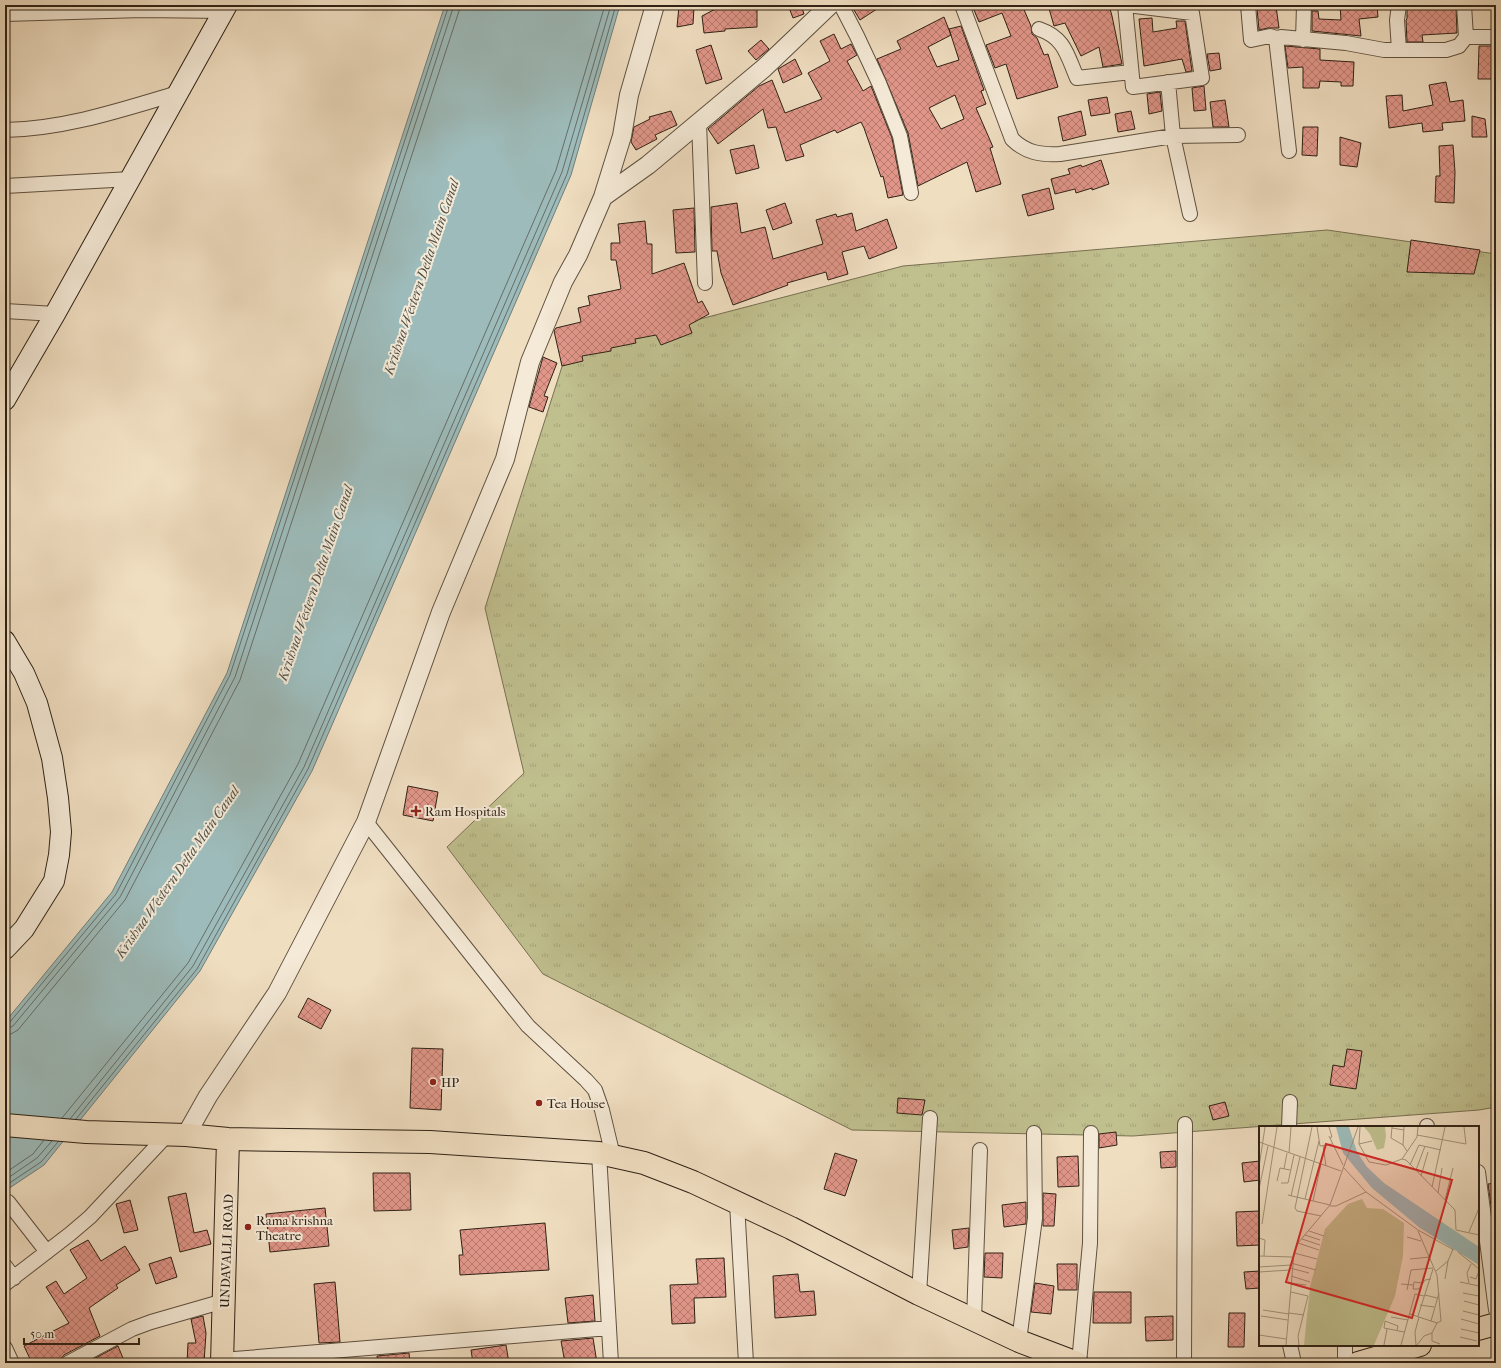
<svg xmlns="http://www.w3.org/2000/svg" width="1501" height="1368" viewBox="0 0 1501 1368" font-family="'IM FELL French Canon',serif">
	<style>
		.grass { fill: url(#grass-tufts); stroke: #787052 }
		.water { fill: #9dbbba; stroke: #717e78 }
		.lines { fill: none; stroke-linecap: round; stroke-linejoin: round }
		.shore { stroke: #666e68; stroke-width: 1 }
		.building { fill: url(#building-cross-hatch); stroke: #2f2215; fill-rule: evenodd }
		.minor-casing { stroke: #5f5140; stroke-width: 16 }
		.tertiary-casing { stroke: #5f5140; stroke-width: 20 }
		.secondary-casing { stroke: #2f2215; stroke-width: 22 }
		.primary-casing { stroke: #2f2215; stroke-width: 24 }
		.minor { stroke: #f5ead7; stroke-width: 14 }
		.tertiary { stroke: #f5ead7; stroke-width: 18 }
		.secondary { stroke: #f5ead7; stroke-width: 20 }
		.primary { stroke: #f0dec1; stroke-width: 22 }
		.poi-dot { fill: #8f2418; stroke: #f5ead7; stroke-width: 1.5 }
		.labels { text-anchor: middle; stroke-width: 4; stroke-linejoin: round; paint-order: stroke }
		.poi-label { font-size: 13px; fill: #2f2215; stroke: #f5ead7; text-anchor: start }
		.street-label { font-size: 13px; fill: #2f2215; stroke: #f5ead7 }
		.water-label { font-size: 14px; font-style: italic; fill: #505047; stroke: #f5ead7 }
		.inset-road { fill: none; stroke: #a3937c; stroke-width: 1 }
		.view { fill: #d62828; fill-opacity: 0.15; stroke: #d62828; stroke-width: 2 }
		.inset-edge { fill: none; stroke: #2f2215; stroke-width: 2 }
	</style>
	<defs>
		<pattern id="grass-tufts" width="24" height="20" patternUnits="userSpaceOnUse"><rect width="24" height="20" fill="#c0bf8e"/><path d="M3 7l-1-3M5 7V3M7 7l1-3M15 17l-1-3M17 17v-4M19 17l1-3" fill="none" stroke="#a5a47a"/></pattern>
		<pattern id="building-cross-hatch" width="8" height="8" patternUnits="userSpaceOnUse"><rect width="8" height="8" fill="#e19689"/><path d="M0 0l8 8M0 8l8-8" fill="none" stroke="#b77a6f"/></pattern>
	</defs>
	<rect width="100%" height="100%" fill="#f0dec1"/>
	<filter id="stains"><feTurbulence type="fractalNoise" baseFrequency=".005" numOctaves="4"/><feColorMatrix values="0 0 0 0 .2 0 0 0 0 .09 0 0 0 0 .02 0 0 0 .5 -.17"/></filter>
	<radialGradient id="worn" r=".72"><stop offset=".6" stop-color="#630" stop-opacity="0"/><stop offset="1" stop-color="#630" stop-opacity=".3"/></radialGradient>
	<path class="grass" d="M 1327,230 L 1496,254 L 1496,1107 L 1479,1110 L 1133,1136 L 852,1130 L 543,974 L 447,847 L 524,773 L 485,608 L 566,354 L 903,266 Z"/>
	<path class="water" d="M 445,5 L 620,5 L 571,175 L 312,771 L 200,971 L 44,1165 L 5,1191 L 5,1022 L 112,892 L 227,673 Z"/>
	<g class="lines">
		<path class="shore" d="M 5,1024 L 10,1022 L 116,894 L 230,675 L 449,5
			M 5,1029 L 9,1028 L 13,1026 L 120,897 L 235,677 L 454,5
			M 5,1035 L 11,1034 L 18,1030 L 125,900 L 240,680 L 459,11 L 460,5
			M 62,1118 L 188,963 L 298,764 L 556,170 L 605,5
			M 70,1119 L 193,966 L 304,767 L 562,172 L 611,5
			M 76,1119 L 197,969 L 308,769 L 567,174 L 616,5
			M 5,1173 L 33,1154 L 44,1140
			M 5,1180 L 37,1158 L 52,1141
			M 5,1186 L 41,1162 L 58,1142"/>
	</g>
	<path class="building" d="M 723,5 L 757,5 L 757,27 L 725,29 L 725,31 L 704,33 L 702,16 Z
		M 788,5 L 801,5 L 804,14 L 793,18 Z
		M 851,5 L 883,5 L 860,20 Z
		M 972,5 L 1022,5 L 1031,26 L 1032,34 L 1037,38 L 1044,55 L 1048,54 L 1058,87 L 1017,99 L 1006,64 L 995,68 L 986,45 L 1011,36 L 1002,13 L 979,22 Z
		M 1048,5 L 1109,5 L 1112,16 L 1122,64 L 1103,67 L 1099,47 L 1081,56 L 1065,23 L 1054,26 Z
		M 1340,5 L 1377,5 L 1378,17 L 1359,19 L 1361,36 L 1312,31 L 1312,11 L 1318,11 L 1319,19 L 1341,20 Z
		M 1407,5 L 1442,5 L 1442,8 L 1456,7 L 1457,33 L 1422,35 L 1423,42 L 1407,42 L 1406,20 L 1407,19 Z
		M 679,6 L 694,7 L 693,24 L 677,27 Z
		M 1276,6 L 1279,28 L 1268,28 L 1259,30 L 1257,8 Z
		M 944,17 L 951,35 L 928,47 L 937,67 L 959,60 L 949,29 L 961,26 L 984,90 L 981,91 L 986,104 L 976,108 L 993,147 L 990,148 L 1001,184 L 976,192 L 967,162 L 918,186 L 908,133 L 877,59 L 901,49 L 897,41 ZM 955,95 L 964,119 L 941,129 L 929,108 Z
		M 1152,18 L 1153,32 L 1177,28 L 1176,21 L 1185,21 L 1192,71 L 1186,72 L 1182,59 L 1144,66 L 1139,19 Z
		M 834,34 L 841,49 L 851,44 L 857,55 L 847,61 L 863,91 L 871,86 L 892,138 L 903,195 L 888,198 L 883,176 L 881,177 L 864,128 L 861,122 L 837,133 L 835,130 L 800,145 L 804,156 L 786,161 L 776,127 L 768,128 L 763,109 L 718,144 L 708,129 L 759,86 L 772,80 L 785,113 L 822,99 L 808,73 L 830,61 L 820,41 Z
		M 761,40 L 769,49 L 756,60 L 748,51 Z
		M 711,45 L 722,79 L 706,84 L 696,50 Z
		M 1285,46 L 1320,49 L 1320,60 L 1354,62 L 1353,86 L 1341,86 L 1341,82 L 1320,81 L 1319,88 L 1303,88 L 1303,67 L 1288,68 Z
		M 1479,46 L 1493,46 L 1492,79 L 1478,79 Z
		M 1219,53 L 1221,69 L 1210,71 L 1207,54 Z
		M 795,59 L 802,74 L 783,83 L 778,69 Z
		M 1446,82 L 1450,102 L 1463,100 L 1465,121 L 1442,123 L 1443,130 L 1423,132 L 1422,123 L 1389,128 L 1386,96 L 1402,95 L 1403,111 L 1433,105 L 1429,85 Z
		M 1204,86 L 1206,110 L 1194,111 L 1192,88 Z
		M 1160,92 L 1162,111 L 1149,114 L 1147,94 Z
		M 1107,97 L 1110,113 L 1091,116 L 1088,100 Z
		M 1225,100 L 1229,127 L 1213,127 L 1210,102 Z
		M 671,111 L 677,125 L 655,135 L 657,139 L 636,150 L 631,142 L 634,127 L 650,119 L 649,117 Z
		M 1081,111 L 1086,135 L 1063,141 L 1058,117 Z
		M 1131,111 L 1135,129 L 1118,132 L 1115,114 Z
		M 1472,116 L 1485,119 L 1487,137 L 1472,137 Z
		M 1303,127 L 1318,127 L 1317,156 L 1302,155 Z
		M 1340,137 L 1361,143 L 1357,167 L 1340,165 Z
		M 754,145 L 759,168 L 736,174 L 730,150 Z
		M 1453,145 L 1455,172 L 1454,203 L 1435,202 L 1436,176 L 1440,176 L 1439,146 Z
		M 1101,160 L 1109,184 L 1092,190 L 1092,188 L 1076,193 L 1075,189 L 1055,194 L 1051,179 L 1070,174 L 1068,169 L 1081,165 L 1082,167 Z
		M 1049,188 L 1054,209 L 1028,216 L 1022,195 Z
		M 737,203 L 741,233 L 765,227 L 773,259 L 823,244 L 816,220 L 836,214 L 837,217 L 852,213 L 856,231 L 887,219 L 897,248 L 869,259 L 864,246 L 842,252 L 848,274 L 828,280 L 826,272 L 787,283 L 788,285 L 733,305 L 721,273 L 717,251 L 712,251 L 711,207 Z
		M 785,203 L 792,223 L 773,230 L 766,210 Z
		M 694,208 L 695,252 L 676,253 L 673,210 Z
		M 645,221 L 647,244 L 652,244 L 652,274 L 684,263 L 698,303 L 702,301 L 709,314 L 689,325 L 692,333 L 661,345 L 656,335 L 635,339 L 636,343 L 611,348 L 611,351 L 582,356 L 583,361 L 562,366 L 554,331 L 556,328 L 581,322 L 578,308 L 590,305 L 588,296 L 621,289 L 616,260 L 611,260 L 611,243 L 620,243 L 618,224 Z
		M 1411,240 L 1480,250 L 1474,274 L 1407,272 Z
		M 543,357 L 557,363 L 544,396 L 548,397 L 543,412 L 529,407 Z
		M 408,786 L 438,792 L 433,821 L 403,815 Z
		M 308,998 L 331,1010 L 321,1029 L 298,1017 Z
		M 412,1048 L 443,1049 L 441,1110 L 410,1108 Z
		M 1347,1049 L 1362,1051 L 1356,1089 L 1330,1085 L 1333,1065 L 1344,1067 Z
		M 898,1098 L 925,1100 L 922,1115 L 897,1113 Z
		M 1225,1102 L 1229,1116 L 1213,1120 L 1209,1106 Z
		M 1116,1132 L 1117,1145 L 1099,1148 L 1099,1134 Z
		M 1176,1151 L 1176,1167 L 1161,1168 L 1160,1152 Z
		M 835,1153 L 857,1160 L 845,1196 L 824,1189 Z
		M 1078,1156 L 1079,1186 L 1058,1187 L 1057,1157 Z
		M 1260,1161 L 1260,1180 L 1244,1182 L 1242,1163 Z
		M 373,1173 L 410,1173 L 411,1210 L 374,1211 Z
		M 1496,1183 L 1496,1220 L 1493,1220 L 1488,1184 Z
		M 186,1193 L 194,1233 L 207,1230 L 211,1244 L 180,1252 L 168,1197 Z
		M 1043,1193 L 1056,1194 L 1054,1226 L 1043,1226 Z
		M 130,1200 L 138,1230 L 124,1233 L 116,1204 Z
		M 1026,1202 L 1026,1224 L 1004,1227 L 1002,1205 Z
		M 325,1208 L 329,1246 L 270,1252 L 266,1214 Z
		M 1260,1211 L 1260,1245 L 1237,1246 L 1236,1212 Z
		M 545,1223 L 549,1270 L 460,1275 L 459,1255 L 463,1255 L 460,1230 Z
		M 969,1228 L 968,1247 L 954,1249 L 952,1230 Z
		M 88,1240 L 101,1261 L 125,1246 L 140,1270 L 116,1285 L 118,1288 L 89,1308 L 100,1336 L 64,1355 L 61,1359 L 60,1363 L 32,1363 L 24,1346 L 69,1323 L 46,1287 L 56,1281 L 64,1294 L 87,1278 L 70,1250 Z
		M 985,1253 L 1003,1253 L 1002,1278 L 984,1277 Z
		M 171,1257 L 177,1277 L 156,1284 L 149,1264 Z
		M 724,1258 L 726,1297 L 694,1298 L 695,1323 L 672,1324 L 670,1285 L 698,1284 L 696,1259 Z
		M 1057,1264 L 1077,1264 L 1077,1290 L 1058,1290 Z
		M 1260,1271 L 1260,1288 L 1246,1289 L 1244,1272 Z
		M 798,1274 L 800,1292 L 814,1291 L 816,1315 L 775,1318 L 773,1276 Z
		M 335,1282 L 340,1342 L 319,1343 L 314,1284 Z
		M 1035,1283 L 1054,1286 L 1051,1314 L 1031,1312 Z
		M 1094,1292 L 1131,1292 L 1131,1323 L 1093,1323 Z
		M 593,1295 L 595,1321 L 568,1323 L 565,1298 Z
		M 1229,1313 L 1245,1313 L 1244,1347 L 1228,1347 Z
		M 203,1316 L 206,1333 L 204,1363 L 187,1363 L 188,1343 L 196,1343 L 191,1319 Z
		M 1173,1316 L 1173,1340 L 1146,1341 L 1145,1317 Z
		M 593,1338 L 597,1363 L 565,1363 L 561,1341 Z
		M 506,1345 L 509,1363 L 473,1363 L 471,1350 Z
		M 118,1346 L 125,1363 L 86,1363 Z
		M 409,1353 L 410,1363 L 378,1363 L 377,1356 Z"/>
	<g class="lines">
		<g class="minor-casing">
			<path id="minor" d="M 841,5 L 857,36 L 879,83 L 900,136 L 911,193
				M 962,5 L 1012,139 C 1026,153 1041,155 1060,154 L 1173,136 L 1238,135
				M 1125,5 L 1133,87 L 1202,78 L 1192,13 L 1127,5
				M 1248,5 L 1251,40 L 1270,36 L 1276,38 L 1281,37 L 1346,43 L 1384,50 L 1446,50 L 1459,46 L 1466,37 L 1496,37
				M 1464,5 L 1466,37
				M 5,14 L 142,10 L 224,11
				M 1039,29 C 1065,38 1067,55 1077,78 L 1131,72
				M 1276,38 L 1289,151
				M 1303,40 L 1304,5
				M 1399,50 L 1397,20 L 1399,5
				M 1168,82 L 1173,136 L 1190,214
				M 699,122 L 705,283
				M 5,130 C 64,129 121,110 178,93
				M 5,186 L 131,179
				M 5,311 L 55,314
				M 366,822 L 511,1005 L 528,1026 L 586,1080 L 595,1090 L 602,1110 L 613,1156
				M 1289,1127 L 1290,1102
				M 1427,1127 L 1427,1126
				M 599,1153 L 611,1363
				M 1478,1172 L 1496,1310
				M 8,1202 L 47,1252
				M 737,1203 L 746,1363
				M 5,1266 L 14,1278
				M 5,1284 L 70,1234 L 90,1217 L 168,1134
				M 919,1294 L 930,1118
				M 974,1320 L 980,1150
				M 1019,1341 L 1035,1218 L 1034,1133
				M 1290,1345 L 1294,1363
				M 1345,1345 L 1345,1363
				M 5,1348 L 12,1363
				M 222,1360 L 609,1328
				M 68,1363 L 132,1329 L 151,1322 L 224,1301
				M 1079,1363 L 1090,1243 L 1091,1133
				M 1184,1363 L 1185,1124"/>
		</g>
		<g class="tertiary-casing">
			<path id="tertiary" d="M 603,197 L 648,165 L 764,68 L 830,5
				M 186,1135 L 208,1096 L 277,993 L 366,822 L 441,612 L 505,459 L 530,362 L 563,282 L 578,255 L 603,197 L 622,136 L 629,95 L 655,5"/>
		</g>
		<g class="secondary-casing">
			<path id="secondary" d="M 5,400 L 55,314 L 227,5
				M 5,641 L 24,673 L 37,703 L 52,758 L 58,798 L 61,832 L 59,855 L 54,881 L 24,929 L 5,949"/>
		</g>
		<g class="primary-casing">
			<path id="primary" d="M 5,1125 L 86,1132 L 186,1135 L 228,1139 L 430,1142 L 599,1153 L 644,1163 L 693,1182 L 791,1228 L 919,1294 L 1019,1341 L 1077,1363
				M 1478,1329 L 1496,1324
				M 222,1363 L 228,1139
				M 1358,1363 L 1420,1345"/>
		</g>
		<use href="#minor" class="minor"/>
		<use href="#tertiary" class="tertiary"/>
		<use href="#secondary" class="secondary"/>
		<use href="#primary" class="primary"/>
	</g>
	<g class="poi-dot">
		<path d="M414 805h4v4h4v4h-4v4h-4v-4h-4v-4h4z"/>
		<circle cx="433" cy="1082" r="4"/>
		<circle cx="539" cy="1103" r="4"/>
		<circle cx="248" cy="1227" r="4"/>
	</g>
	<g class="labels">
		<g class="poi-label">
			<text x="425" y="816">Ram Hospitals</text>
			<text x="441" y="1087">HP</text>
			<text x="547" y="1108">Tea House</text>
			<text x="256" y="1225">Rama krishna<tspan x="256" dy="15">Theatre</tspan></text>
		</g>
		<g class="street-label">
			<text transform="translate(226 1251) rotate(-88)" y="5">UNDAVALLI ROAD</text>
		</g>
		<g class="water-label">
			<text transform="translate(421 277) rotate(-71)" y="5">Krishna Western Delta Main Canal</text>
			<text transform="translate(315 583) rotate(-71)" y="5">Krishna Western Delta Main Canal</text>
			<text transform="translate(177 872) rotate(-55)" y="5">Krishna Western Delta Main Canal</text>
		</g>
	</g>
	<g transform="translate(1259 1126)">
		<rect width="220" height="220" fill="#f0dec1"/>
		<path d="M 103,73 L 108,82 L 124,83 L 145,97 L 144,130 L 136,170 L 115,219 L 45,219 L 51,161 L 66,103 L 89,78 Z" fill="#c0bf8e"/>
		<path d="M 105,1 L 126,1 L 127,10 L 125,22 L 118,24 L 111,8 Z" fill="#c0bf8e"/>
		<path d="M 77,1 L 90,1 L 98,26 L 108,41 L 125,57 L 220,121 L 220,139 L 161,102 L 113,62 L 84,27 Z" fill="#9dbbba"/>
		<path class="inset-road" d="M 53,1 L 36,82 L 38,85 L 62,90M 58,1 L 61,20 L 73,18M 70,1 L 73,11 L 71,12M 101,1 L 100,18 L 110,36 L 127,39 L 143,33 L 147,34 L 196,84 L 197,104 L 220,109M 133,1 L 132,12 L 144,19M 145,1 L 144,19 L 148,25M 133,2 L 145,4M 158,9 L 207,18 L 205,1M 70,10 L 84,39M 0,16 L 82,45M 100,18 L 113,15M 64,19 L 67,40M 30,27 L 32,1M 143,33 L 158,11 L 159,1M 151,39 L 160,19 L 182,24M 0,41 L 6,1M 84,41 L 107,66 L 159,104 L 195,124M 25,43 L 28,27M 157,44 L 166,20M 162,50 L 169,26M 18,55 L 21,42 L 31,44M 22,57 L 29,57 L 35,29M 173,61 L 186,1M 0,63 L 9,20M 179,67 L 183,42M 29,69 L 71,79M 32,70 L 41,31M 46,73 L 60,15M 186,74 L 194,42M 54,75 L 62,38M 71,80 L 77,80 L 107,66M 3,98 L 18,1M 50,105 L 65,110M 210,106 L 220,82M 46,109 L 61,114M 148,111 L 162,115M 0,112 L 6,114 L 5,130M 43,113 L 61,119M 39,117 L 60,124M 199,126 L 220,143M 35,127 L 58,133M 0,130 L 33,131M 151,133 L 171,131M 189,135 L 194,123M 32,137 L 57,144M 0,141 L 32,139M 31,142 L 50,147M 177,145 L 189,135 L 186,153M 0,146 L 31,144M 32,150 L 51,156M 211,151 L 217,153 L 220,145M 201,156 L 220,160M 32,157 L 47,159M 163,157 L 155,156 L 154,163 L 160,163 L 166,154 L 172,153M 210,157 L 208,147 L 212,138M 142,158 L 154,159M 148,164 L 152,144 L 174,142M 32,166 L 49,170 L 39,210 L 40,219M 204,167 L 220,170M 166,169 L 178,172M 205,175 L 220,179M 161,179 L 175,181M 4,184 L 30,188M 204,185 L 220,189M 30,187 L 45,189M 151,188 L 178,197M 2,190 L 29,194M 159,190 L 174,143M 132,191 L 149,194M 202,193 L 220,198M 172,195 L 180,167M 202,203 L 220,207M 138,204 L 139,200 L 126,195 L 125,202 L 145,206M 173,207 L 173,215 L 181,218M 0,209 L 27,213M 201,211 L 218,215M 27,219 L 35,127 L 39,117 L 71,79 L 99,1M 125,219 L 128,203M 142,219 L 156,168 L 165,170M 157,219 L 156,206 L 160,191M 158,219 L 165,210 L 173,207 L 178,197 L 182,195 L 178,149 L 159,105"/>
		<path class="view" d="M 67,18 L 193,54 L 153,192 L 27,156 Z"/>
		<rect width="220" height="220" class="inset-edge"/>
	</g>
	<rect width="1501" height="1368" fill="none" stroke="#f0dec1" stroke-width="20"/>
	<rect x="6" y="6" width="1489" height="1356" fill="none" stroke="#2f2215" stroke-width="2"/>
	<rect x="10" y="10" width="1481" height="1348" fill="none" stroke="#2f2215"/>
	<path d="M24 1338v6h115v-6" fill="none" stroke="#2f2215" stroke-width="2"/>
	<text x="30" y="1338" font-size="12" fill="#2f2215" stroke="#f5ead7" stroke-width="3" paint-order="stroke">50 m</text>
	<rect width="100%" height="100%" filter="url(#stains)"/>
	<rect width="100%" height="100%" fill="url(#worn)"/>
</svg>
